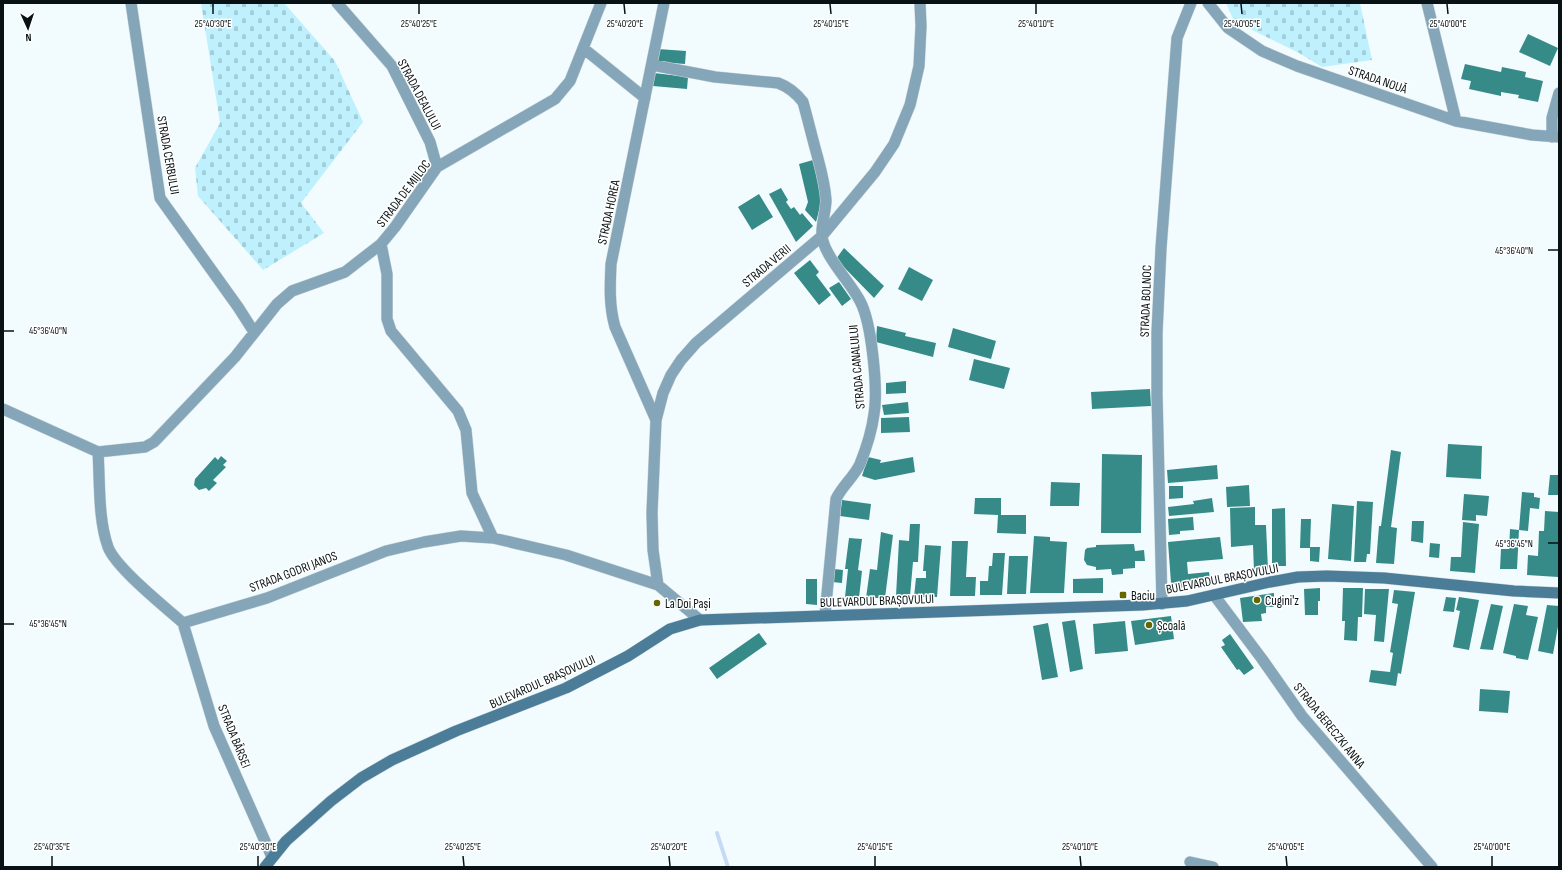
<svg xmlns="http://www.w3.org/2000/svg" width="1562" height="870" viewBox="0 0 1562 870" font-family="'Sofia Sans Condensed',sans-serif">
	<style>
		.cemetery { fill: url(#cemetery-stones) }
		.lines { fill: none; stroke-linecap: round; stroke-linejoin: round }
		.stream { stroke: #c7daf4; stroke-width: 4 }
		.building { fill: #368b89 }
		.minor-casing { stroke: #cdd6d9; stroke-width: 12 }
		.tertiary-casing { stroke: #cdd6d9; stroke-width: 12 }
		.secondary-casing { stroke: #cdd6d9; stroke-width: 12 }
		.minor { stroke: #85a6b9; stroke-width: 11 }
		.tertiary { stroke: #85a6b9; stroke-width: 11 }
		.secondary { stroke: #4b7d99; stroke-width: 11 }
		.ticks { fill: none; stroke: #081113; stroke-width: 1.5 }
		.poi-dot { fill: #646600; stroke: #fff; stroke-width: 1.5 }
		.labels { text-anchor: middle; stroke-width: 3; stroke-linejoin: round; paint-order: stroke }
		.street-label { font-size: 13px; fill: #081113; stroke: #fff }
		.poi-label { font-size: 13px; fill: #081113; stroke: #fff; text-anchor: start }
		.ticks-label { font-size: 10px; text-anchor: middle; fill: #081113; stroke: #fff; stroke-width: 3; stroke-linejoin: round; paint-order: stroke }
	</style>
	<defs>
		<pattern id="cemetery-stones" width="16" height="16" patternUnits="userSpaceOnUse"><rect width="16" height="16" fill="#bef1fd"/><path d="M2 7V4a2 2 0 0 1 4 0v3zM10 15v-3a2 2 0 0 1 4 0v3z" fill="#a2ced8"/></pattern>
	</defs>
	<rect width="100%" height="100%" fill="#f2fcff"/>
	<path class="cemetery" d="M 201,3 L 284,3 L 335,61 L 363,122 L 301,203 L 324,233 L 263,270 L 198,196 L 195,168 L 220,123 Z
		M 1226,3 L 1360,3 L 1372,60 L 1322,67 L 1299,53 L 1234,21 Z"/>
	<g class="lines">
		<path class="stream" d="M 717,833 L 728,867"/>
	</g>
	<path class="building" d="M 1528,34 L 1558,48 L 1550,66 L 1519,52 Z
		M 658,49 L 686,51 L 685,64 L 657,62 Z
		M 1465,64 L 1501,72 L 1502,67 L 1526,72 L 1525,77 L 1543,81 L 1538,102 L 1518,98 L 1519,95 L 1501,92 L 1501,96 L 1469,89 L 1471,81 L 1461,79 Z
		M 654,73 L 688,77 L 687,89 L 653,86 Z
		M 813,160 L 822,200 L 816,222 L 805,210 L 808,202 L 799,164 Z
		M 781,188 L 788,200 L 786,202 L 791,209 L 794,207 L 800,215 L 802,213 L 813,226 L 796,242 L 769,194 Z
		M 759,194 L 773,217 L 752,230 L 738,207 Z
		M 844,248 L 884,286 L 874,298 L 836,259 Z
		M 810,260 L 819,272 L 816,275 L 831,295 L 819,305 L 794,273 Z
		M 909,267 L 933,280 L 922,301 L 898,289 Z
		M 839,282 L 851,299 L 842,306 L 829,288 Z
		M 877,326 L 906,333 L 905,336 L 936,343 L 933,357 L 876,342 Z
		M 953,328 L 996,341 L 991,359 L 948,347 Z
		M 974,359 L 1010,368 L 1004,389 L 969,380 Z
		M 906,381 L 906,393 L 886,394 L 886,383 Z
		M 1150,389 L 1151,406 L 1092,409 L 1091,392 Z
		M 908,402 L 909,413 L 884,415 L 882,405 Z
		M 909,417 L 910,432 L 881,433 L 881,418 Z
		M 1448,444 L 1482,446 L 1481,479 L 1446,477 Z
		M 1391,450 L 1401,452 L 1391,527 L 1397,528 L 1394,564 L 1376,563 L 1379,526 L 1381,526 Z
		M 1102,454 L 1142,455 L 1141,533 L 1101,533 Z
		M 221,456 L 227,461 L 223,465 L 226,467 L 213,480 L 217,483 L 209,491 L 206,488 L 199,490 L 194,485 L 195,479 L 215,457 L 218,460 Z
		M 868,457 L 881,460 L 880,463 L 913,457 L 915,472 L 875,480 L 862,476 Z
		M 1217,465 L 1218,479 L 1168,483 L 1167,470 Z
		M 1550,475 L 1559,475 L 1559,495 L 1548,495 Z
		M 1051,482 L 1080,483 L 1079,506 L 1050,506 Z
		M 1249,485 L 1250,506 L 1227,507 L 1226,487 Z
		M 1169,486 L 1183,486 L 1183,498 L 1169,499 Z
		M 1522,492 L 1534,493 L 1534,497 L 1540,498 L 1539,509 L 1530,508 L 1528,531 L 1519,530 L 1517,569 L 1500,569 L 1501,549 L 1509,549 L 1510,529 L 1519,530 Z
		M 1464,494 L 1489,496 L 1487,516 L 1476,515 L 1476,521 L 1462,520 Z
		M 975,498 L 1001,498 L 1001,515 L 1026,515 L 1026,534 L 997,533 L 998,515 L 974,514 Z
		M 1212,498 L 1214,512 L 1169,516 L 1168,507 L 1194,504 L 1193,501 Z
		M 842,500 L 871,504 L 869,520 L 840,516 Z
		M 1357,501 L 1373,502 L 1370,554 L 1367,554 L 1366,562 L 1354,562 Z
		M 1332,504 L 1354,506 L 1351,561 L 1328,559 Z
		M 1255,507 L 1255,525 L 1266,525 L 1268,570 L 1254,571 L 1253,545 L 1231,547 L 1230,508 Z
		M 1285,508 L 1286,566 L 1272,566 L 1272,509 Z
		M 1545,511 L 1559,512 L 1558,577 L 1527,575 L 1528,555 L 1538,556 L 1539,531 L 1544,531 Z
		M 1193,517 L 1194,530 L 1180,531 L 1180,534 L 1169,535 L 1168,519 Z
		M 1301,519 L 1311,519 L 1310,547 L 1320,547 L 1319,562 L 1310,561 L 1310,548 L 1300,548 Z
		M 1412,521 L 1424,521 L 1423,543 L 1411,541 Z
		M 1463,522 L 1479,524 L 1475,573 L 1450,571 L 1451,557 L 1461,557 Z
		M 910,524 L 920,524 L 918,562 L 913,562 L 910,596 L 896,596 L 899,540 L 909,541 Z
		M 881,532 L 893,535 L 885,598 L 866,598 L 870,569 L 877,570 Z
		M 1034,536 L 1050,537 L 1050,541 L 1067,542 L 1064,593 L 1030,593 Z
		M 1220,537 L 1223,559 L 1187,562 L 1188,574 L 1209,572 L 1211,585 L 1178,588 L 1171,583 L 1168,542 Z
		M 849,538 L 862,539 L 858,570 L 862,571 L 859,598 L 845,597 L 848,569 L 845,569 Z
		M 952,541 L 968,541 L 966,577 L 976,577 L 975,596 L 950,596 Z
		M 1430,543 L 1440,544 L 1439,558 L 1429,557 Z
		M 1134,544 L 1135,551 L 1144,550 L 1145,561 L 1135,561 L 1135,568 L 1123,569 L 1123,574 L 1112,575 L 1111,569 L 1096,570 L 1096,567 L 1087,565 L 1084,560 L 1085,550 L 1087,548 L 1096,547 L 1096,545 Z
		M 925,545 L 941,546 L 937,597 L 914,597 L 916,578 L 926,578 L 926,571 L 923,571 Z
		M 993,553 L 1005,553 L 1002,595 L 980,595 L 980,581 L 988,581 L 989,566 L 992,566 Z
		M 1009,556 L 1028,556 L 1026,594 L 1007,594 Z
		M 834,569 L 843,570 L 842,583 L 832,582 Z
		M 1103,578 L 1103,593 L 1073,593 L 1073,579 Z
		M 806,579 L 817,579 L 817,605 L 806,604 Z
		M 1320,588 L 1320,601 L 1318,601 L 1318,615 L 1305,615 L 1304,589 Z
		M 1343,588 L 1363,588 L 1362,617 L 1358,617 L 1357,641 L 1344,640 L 1345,621 L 1342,621 Z
		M 1365,589 L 1389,589 L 1384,642 L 1374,641 L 1376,615 L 1364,614 Z
		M 1394,590 L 1415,592 L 1401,674 L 1398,673 L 1396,686 L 1369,682 L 1371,670 L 1390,672 L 1393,653 L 1390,652 L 1398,604 L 1392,603 Z
		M 1274,593 L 1274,607 L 1266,607 L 1266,613 L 1261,614 L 1262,621 L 1243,622 L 1240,598 Z
		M 1446,597 L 1456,598 L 1454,612 L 1443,611 Z
		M 1459,597 L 1479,600 L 1469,650 L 1453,647 L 1460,611 L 1456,610 Z
		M 1491,604 L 1503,606 L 1493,650 L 1480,649 Z
		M 1514,604 L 1528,606 L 1526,615 L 1538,617 L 1528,660 L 1516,658 L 1516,656 L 1503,653 Z
		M 1547,605 L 1559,606 L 1559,621 L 1553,654 L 1538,651 Z
		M 1171,616 L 1174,639 L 1135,645 L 1131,621 Z
		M 1075,620 L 1083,669 L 1070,672 L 1062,622 Z
		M 1125,621 L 1128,651 L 1095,654 L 1093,624 Z
		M 1048,623 L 1058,677 L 1042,680 L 1033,626 Z
		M 759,633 L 767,644 L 717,679 L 709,668 Z
		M 1230,634 L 1254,668 L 1244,675 L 1239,669 L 1237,670 L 1221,647 L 1225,645 L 1222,640 Z
		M 1480,689 L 1510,691 L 1508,713 L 1479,711 Z"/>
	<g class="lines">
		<g class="minor-casing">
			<path id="minor" d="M 131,3 L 160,198 L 238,307 L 254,332
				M 337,3 L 392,66 L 430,142 L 437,167
				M 1208,3 L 1228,28 L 1262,51 L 1297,66 L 1456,121 L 1532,135 L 1559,137
				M 1427,3 L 1456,121
				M 583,48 L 645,98
				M 652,65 L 715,77 L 778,83 C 789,87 796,93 803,102 C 808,120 812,137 817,155 C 821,170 825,184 826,200 C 826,211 821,224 822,236 C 824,256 851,283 860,301 C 872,323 878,390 874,414 C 872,430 866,449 860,464 C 854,477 842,486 836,499 L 825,615
				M 1552,137 L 1552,118 L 1559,93
				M 381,244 L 387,274 L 387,319 L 391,331 L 458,411 L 466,430 L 472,493 L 493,538
				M 3,409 L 98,452 C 100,482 98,519 108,547 C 116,568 164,606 183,623 L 267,598 L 386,551 L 424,542 L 461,536 L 493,538 L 566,555 L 658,585 L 700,620
				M 656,420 L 615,327 C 609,306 610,286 611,264 L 664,3
				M 98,452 L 145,447 L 154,442 L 235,357 L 277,304 L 292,291 L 345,272 L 381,244 L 395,227 L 437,167 L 555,99 L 570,81 L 601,3
				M 658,585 L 653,550 L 652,513 L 656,420 L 663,393 L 671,375 L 681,360 L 696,343 L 822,236 L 875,172 L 894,144 L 910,105 L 919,66 L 921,26 L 920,3
				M 1214,595 L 1262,659 L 1302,716 L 1432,867
				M 183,623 L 214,726 L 272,857
				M 1190,862 L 1213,867"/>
		</g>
		<g class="tertiary-casing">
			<path id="tertiary" d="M 1162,604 L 1157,395 L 1157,333 L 1161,248 L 1177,38 L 1191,3"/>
		</g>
		<g class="secondary-casing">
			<path id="secondary" d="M 265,867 L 286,841 L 331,801 L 361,778 L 392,760 L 456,731 L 566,688 L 628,656 L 670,629 L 700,620 L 1142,605 L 1187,601 L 1270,582 L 1298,577 L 1327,576 L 1384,578 L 1514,591 L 1559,593"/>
		</g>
		<use href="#minor" class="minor"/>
		<use href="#tertiary" class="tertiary"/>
		<use href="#secondary" class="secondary"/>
	</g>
	<path class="ticks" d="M 213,4 L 213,14M 419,4 L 419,14M 624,4 L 625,14M 830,4 L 831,14M 1036,4 L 1036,14M 1241,4 L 1242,14M 1447,4 L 1448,14M 1548,250 L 1558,250M 4,331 L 14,331M 1548,543 L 1558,543M 4,624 L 14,624M 52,856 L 52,866M 258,856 L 258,866M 463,856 L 464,866M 669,856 L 670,866M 875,856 L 875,866M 1080,856 L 1081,866M 1286,856 L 1287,866M 1492,856 L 1492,866"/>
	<g class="poi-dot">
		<rect x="1119" y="591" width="8" height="8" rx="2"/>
		<circle cx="1257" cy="600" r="4"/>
		<circle cx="657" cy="603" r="4"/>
		<circle cx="1149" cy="625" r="4"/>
	</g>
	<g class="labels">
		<g class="street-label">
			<text transform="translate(1378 79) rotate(19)" y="5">STRADA NOUĂ</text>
			<text transform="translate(420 94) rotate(62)" y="5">STRADA DEALULUI</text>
			<text transform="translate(169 155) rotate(80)" y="5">STRADA CERBULUI</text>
			<text transform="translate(403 193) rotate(-53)" y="5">STRADA DE MIJLOC</text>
			<text transform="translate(608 212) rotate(-78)" y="5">STRADA HOREA</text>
			<text transform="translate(766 265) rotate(-40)" y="5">STRADA VERII</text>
			<text transform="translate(1145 301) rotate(-88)" y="5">STRADA BOLNOC</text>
			<text transform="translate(856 367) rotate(-95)" y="5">STRADA CANALULUI</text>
			<text transform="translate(293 571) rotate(-21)" y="5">STRADA GODRI JANOS</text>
			<text transform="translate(1222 578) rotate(-11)" y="5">BULEVARDUL BRAȘOVULUI</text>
			<text transform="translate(877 600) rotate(-2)" y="5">BULEVARDUL BRAȘOVULUI</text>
			<text transform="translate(542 681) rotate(-24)" y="5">BULEVARDUL BRAȘOVULUI</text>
			<text transform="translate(1330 725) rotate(51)" y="5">STRADA BERECZKI ANNA</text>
			<text transform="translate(235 736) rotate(68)" y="5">STRADA BÂRSEI</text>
		</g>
		<g class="poi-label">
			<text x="1131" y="600">Baciu</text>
			<text x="1265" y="605">Cugini'z</text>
			<text x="665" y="608">La Doi Pași</text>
			<text x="1157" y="630">Școală</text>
		</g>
	</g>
	<g class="ticks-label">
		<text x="213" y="27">25°40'30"E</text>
		<text x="419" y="27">25°40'25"E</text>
		<text x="625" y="27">25°40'20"E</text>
		<text x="831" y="27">25°40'15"E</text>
		<text x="1036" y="27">25°40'10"E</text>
		<text x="1242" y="27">25°40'05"E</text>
		<text x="1448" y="27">25°40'00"E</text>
		<text x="1514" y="254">45°36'40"N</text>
		<text x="48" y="334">45°36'40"N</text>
		<text x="1514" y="547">45°36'45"N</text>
		<text x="48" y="627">45°36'45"N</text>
		<text x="52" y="850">25°40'35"E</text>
		<text x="258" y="850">25°40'30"E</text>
		<text x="463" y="850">25°40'25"E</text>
		<text x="669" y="850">25°40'20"E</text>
		<text x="875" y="850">25°40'15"E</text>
		<text x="1080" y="850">25°40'10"E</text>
		<text x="1286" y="850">25°40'05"E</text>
		<text x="1492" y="850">25°40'00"E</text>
	</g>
	<rect width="1562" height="870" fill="none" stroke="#081113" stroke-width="8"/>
	<g transform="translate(28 28) rotate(177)" stroke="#ffffff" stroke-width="3" paint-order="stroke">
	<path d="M0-3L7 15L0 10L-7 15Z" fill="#081113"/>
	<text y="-6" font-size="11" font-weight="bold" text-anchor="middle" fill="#081113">N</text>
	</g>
</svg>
